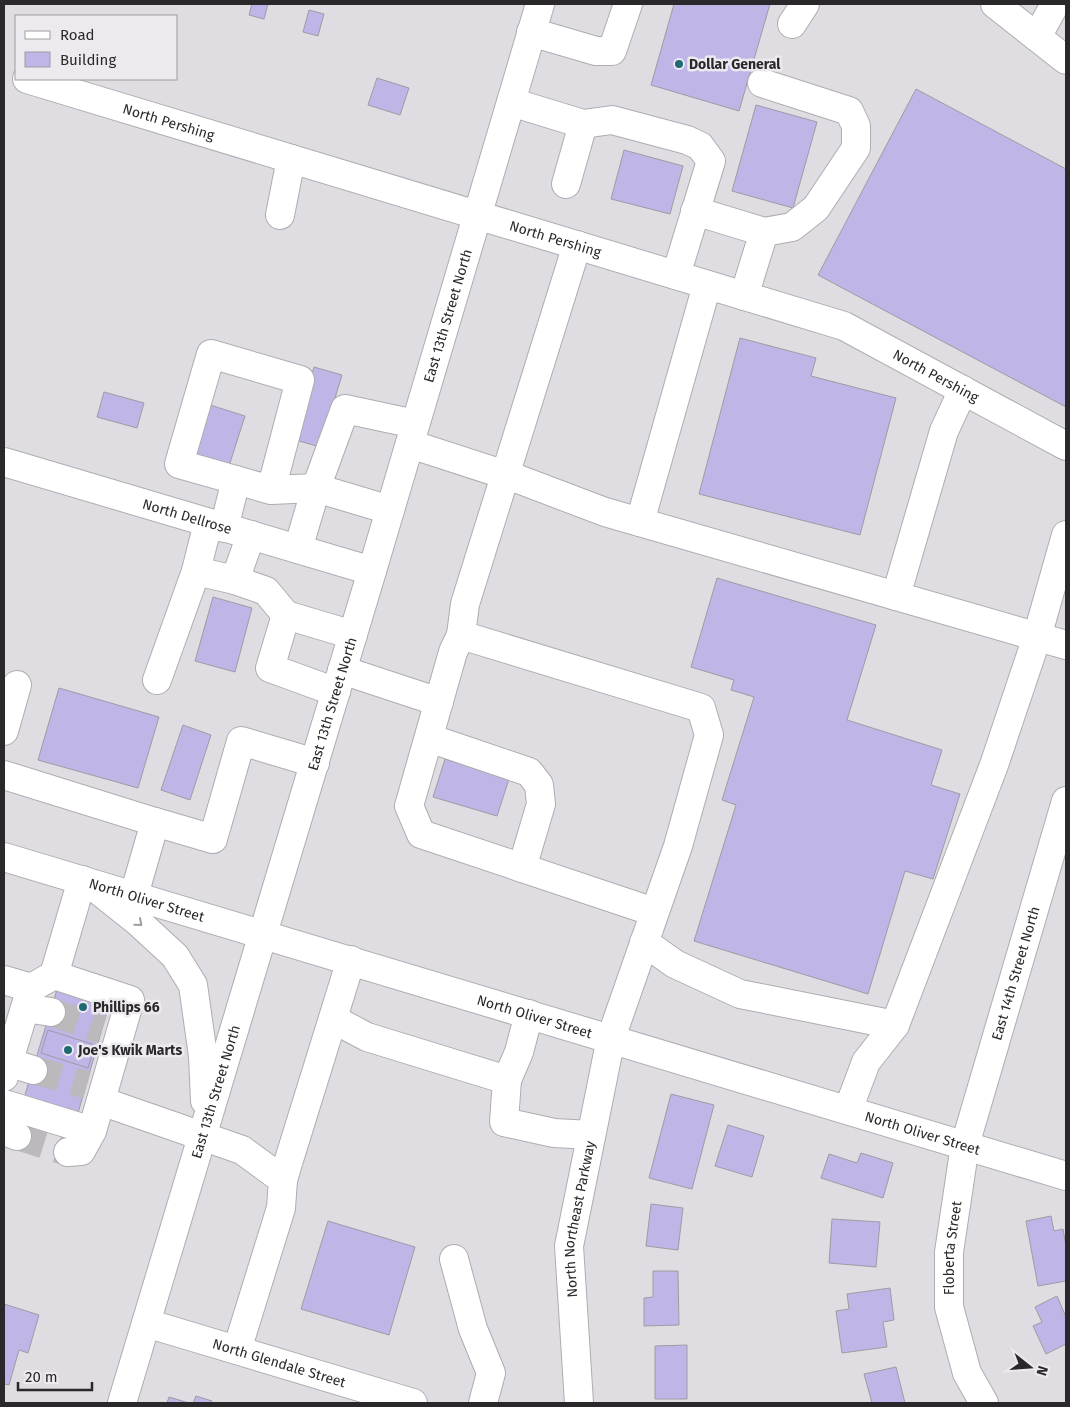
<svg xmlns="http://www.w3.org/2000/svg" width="1070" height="1407" viewBox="0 0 1070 1407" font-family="'Fira Sans',sans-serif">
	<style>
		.building { fill: #bfb5e7; stroke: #9d9ca2 }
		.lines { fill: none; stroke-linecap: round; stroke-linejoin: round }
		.minor-tunnel { stroke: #bcb9bd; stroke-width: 28; stroke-dasharray: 28 14; stroke-linecap: butt }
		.minor-casing { stroke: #afacb1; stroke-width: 30 }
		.major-casing { stroke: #afacb1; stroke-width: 30 }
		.minor { stroke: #fff; stroke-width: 28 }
		.major { stroke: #fff; stroke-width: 28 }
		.oneway { stroke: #9f9e9f }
		.poi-dot { fill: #206975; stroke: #edeaef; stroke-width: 2 }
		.labels { text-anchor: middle; stroke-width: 5; stroke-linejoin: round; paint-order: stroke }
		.poi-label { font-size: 14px; font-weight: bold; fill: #2a282a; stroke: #edeaef; text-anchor: start }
		.street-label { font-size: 14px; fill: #2a282a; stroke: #edeaef }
	</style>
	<rect width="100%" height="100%" fill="#e0dde2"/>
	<path class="building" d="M 252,4 L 268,4 L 264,19 L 249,15 Z
		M 674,4 L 770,4 L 739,111 L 651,85 Z
		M 309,10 L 324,14 L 318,36 L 303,32 Z
		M 377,78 L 409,88 L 400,115 L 368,105 Z
		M 916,89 L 1066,169 L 1066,407 L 818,275 Z
		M 756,105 L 817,122 L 793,208 L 732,191 Z
		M 624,150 L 683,166 L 670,214 L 611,199 Z
		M 740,338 L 816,358 L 811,376 L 896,398 L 860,535 L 699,494 Z
		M 314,367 L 342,375 L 320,447 L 292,439 Z
		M 104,392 L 144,403 L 137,428 L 97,417 Z
		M 210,405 L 245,416 L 229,466 L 194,455 Z
		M 717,578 L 876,625 L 847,720 L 942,750 L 931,785 L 960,794 L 933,879 L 905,871 L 868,994 L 694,941 L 736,805 L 722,800 L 754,697 L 731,690 L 734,680 L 691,667 Z
		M 213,597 L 252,608 L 235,672 L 195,661 Z
		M 59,688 L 159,717 L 138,788 L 38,760 Z
		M 183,725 L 211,735 L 190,800 L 161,790 Z
		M 445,759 L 509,779 L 497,816 L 433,797 Z
		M 58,986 L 110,1001 L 78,1113 L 24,1098 Z
		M 48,1030 L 95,1045 L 88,1068 L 41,1053 Z
		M 671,1094 L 714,1105 L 692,1189 L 649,1178 Z
		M 728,1125 L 764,1136 L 752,1177 L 715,1166 Z
		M 861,1153 L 893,1163 L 883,1198 L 821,1178 L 829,1154 L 857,1163 Z
		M 651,1204 L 683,1208 L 678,1250 L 646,1246 Z
		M 1051,1216 L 1054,1231 L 1063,1229 L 1066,1246 L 1066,1281 L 1038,1286 L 1026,1221 Z
		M 832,1219 L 880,1222 L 876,1267 L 829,1263 Z
		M 328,1221 L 415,1247 L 389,1335 L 301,1309 Z
		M 653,1271 L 678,1271 L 679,1325 L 644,1326 L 644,1298 L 653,1297 Z
		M 890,1288 L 894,1320 L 883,1322 L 887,1347 L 842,1353 L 836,1311 L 849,1309 L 847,1294 Z
		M 1057,1296 L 1066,1317 L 1066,1344 L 1046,1354 L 1033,1326 L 1042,1322 L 1035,1307 Z
		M 4,1304 L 39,1315 L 28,1353 L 19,1350 L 9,1385 L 4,1384 Z
		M 687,1345 L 687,1399 L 655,1399 L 655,1346 Z
		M 896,1367 L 905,1403 L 872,1403 L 864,1374 Z
		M 196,1396 L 212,1401 L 211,1403 L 193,1403 Z
		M 169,1397 L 189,1403 L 167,1403 Z"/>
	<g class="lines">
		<path class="minor-tunnel" d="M 51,1012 L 102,1030
			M 33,1070 L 87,1085
			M 17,1136 L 68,1152"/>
		<g class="minor-casing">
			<g id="minor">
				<path d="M 995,4 L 1066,60"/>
				<path d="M 792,24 L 805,4"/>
				<path d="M 531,32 L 596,51 L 612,51 L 628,4"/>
				<path d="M 1037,37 L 1055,4"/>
				<path id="s1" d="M 27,79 L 844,326 L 1066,446"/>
				<path d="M 762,83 L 849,111 L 856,126 L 856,148 L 816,208 L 792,227 L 764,232"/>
				<path d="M 511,102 L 583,124 L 566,184"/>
				<path d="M 583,124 L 612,120 L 687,140 L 700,146 L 711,161 L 676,275"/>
				<path d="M 695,211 L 764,232 L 744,296"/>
				<path d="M 280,215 L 291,159"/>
				<path d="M 410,444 L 518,479 L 605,512 L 1066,645"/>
				<path id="s2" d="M 4,462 L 372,571"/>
				<path d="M 271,490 L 179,464 L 211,354 L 300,380 L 271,490 L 316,488 L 390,510"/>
				<path d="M 640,522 L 707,285"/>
				<path d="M 208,523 L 196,571 L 235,580"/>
				<path d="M 224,528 L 236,480"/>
				<path d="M 251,535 L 235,580 L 266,591 L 286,615"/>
				<path d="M 298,549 L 316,488 L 345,409 L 415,424"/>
				<path d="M 896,596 L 944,431 L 963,390"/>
				<path d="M 461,635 L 465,604 L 577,245"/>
				<path d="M 342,670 L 439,702"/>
				<path d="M 157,680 L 196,571"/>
				<path d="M 336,692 L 270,668 L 286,615 L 353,635"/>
				<path d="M 4,731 L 17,685"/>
				<path d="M 429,738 L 529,772 L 539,785 L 541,804 L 522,868"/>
				<path d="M 4,775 L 155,822"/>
				<path d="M 134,895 L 155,822 L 213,839 L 241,741 L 315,763"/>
				<path d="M 644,942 L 675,964 L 740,994 L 895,1025"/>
				<path d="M 54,975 L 82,880"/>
				<path d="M 4,980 L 31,988"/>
				<path d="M 25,1008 L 51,1012"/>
				<path d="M 333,1019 L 367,1037 L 507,1080 L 519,1052 L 529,1014"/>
				<path d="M 4,1061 L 33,1070"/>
				<path d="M 4,1077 L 31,988 L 54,975 L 130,1000 L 92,1131 L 4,1104"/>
				<path d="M 507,1080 L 504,1122 L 554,1133 L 591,1135"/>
				<path d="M 101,1101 L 242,1150 L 283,1180"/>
				<path d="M 848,1110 L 866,1062 L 895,1025 L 994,765 L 1037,637 L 1066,535"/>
				<path d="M 4,1131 L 17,1136"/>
				<path d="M 68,1152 L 81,1151 L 92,1131"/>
				<path d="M 454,1259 L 473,1329 L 491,1373 L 483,1403"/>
				<path id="s3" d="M 146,1323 L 413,1403"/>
				<path d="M 237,1350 L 281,1208 L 283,1180 L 288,1163 L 351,960"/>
				<path id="s4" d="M 579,1403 L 569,1246 L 611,1038 L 678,846 L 709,735 L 701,708 L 461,635 L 453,652 L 409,806 L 421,834 L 654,912"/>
				<path id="s5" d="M 984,1403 L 967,1373 L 949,1307 L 949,1252 L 965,1145 L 1066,801"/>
			</g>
		</g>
		<g class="major-casing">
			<g id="major">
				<path id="s6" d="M 4,857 L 1066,1176"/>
				<path d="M 98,890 L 137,921 L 175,956 L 193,985 L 203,1056 L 205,1101"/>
				<path id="s7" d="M 122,1403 L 372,571 L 540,4"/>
			</g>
		</g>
		<use href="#minor" class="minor"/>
		<use href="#major" class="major"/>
	</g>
	<defs><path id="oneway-chevron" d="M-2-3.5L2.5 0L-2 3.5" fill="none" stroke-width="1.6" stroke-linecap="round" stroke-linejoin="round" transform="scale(1.25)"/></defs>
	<use class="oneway" href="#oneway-chevron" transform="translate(139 923) rotate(41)"/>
	<g class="poi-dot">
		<circle cx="679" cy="64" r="5"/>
		<circle cx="83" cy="1007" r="5"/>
		<circle cx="68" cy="1050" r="5"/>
	</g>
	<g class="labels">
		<g class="poi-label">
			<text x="689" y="69">Dollar General</text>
			<text x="93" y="1012">Phillips 66</text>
			<text x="78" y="1055">Joe's Kwik Marts</text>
		</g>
		<g class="street-label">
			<text dy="5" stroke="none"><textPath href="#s1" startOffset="148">North Pershing</textPath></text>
			<text dy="5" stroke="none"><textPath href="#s1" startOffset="552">North Pershing</textPath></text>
			<text dy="5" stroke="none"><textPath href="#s7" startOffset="1135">East 13th Street North</textPath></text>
			<text dy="5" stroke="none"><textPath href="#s1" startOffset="958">North Pershing</textPath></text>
			<text dy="5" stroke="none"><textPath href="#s2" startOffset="191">North Dellrose</textPath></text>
			<text dy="5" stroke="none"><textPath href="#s7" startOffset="730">East 13th Street North</textPath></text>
			<text dy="5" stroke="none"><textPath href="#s6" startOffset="149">North Oliver Street</textPath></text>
			<text dy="5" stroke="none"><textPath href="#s5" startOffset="445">East 14th Street North</textPath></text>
			<text dy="5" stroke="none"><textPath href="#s6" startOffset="554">North Oliver Street</textPath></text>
			<text dy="5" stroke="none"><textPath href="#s7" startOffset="325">East 13th Street North</textPath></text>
			<text dy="5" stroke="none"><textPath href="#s6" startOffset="959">North Oliver Street</textPath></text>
			<text dy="5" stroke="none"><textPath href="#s4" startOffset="185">North Northeast Parkway</textPath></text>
			<text dy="5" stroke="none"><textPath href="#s5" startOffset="162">Floberta Street</textPath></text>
			<text dy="5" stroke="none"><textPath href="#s3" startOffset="139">North Glendale Street</textPath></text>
		</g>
	</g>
	<rect width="1070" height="1407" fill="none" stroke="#2a282a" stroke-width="10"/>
	<rect x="15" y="15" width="162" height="65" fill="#edeaef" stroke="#9f9ca0"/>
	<rect x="25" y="31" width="25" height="8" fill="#ffffff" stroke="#9f9ca0"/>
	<text x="60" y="40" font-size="15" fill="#2a282a">Road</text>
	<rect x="25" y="52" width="25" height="15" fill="#bfb5e7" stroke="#9f9ca0"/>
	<text x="60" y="65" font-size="15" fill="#2a282a">Building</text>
	<g transform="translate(1030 1367) rotate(107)" stroke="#edeaef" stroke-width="4" paint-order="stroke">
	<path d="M0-4L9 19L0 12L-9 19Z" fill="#2a282a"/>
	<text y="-8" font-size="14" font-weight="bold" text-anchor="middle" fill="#2a282a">N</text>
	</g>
	<path d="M18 1382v8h74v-8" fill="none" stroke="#2a282a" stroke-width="2.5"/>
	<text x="25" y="1382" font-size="15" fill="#2a282a" stroke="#edeaef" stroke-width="4" paint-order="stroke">20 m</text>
</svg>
